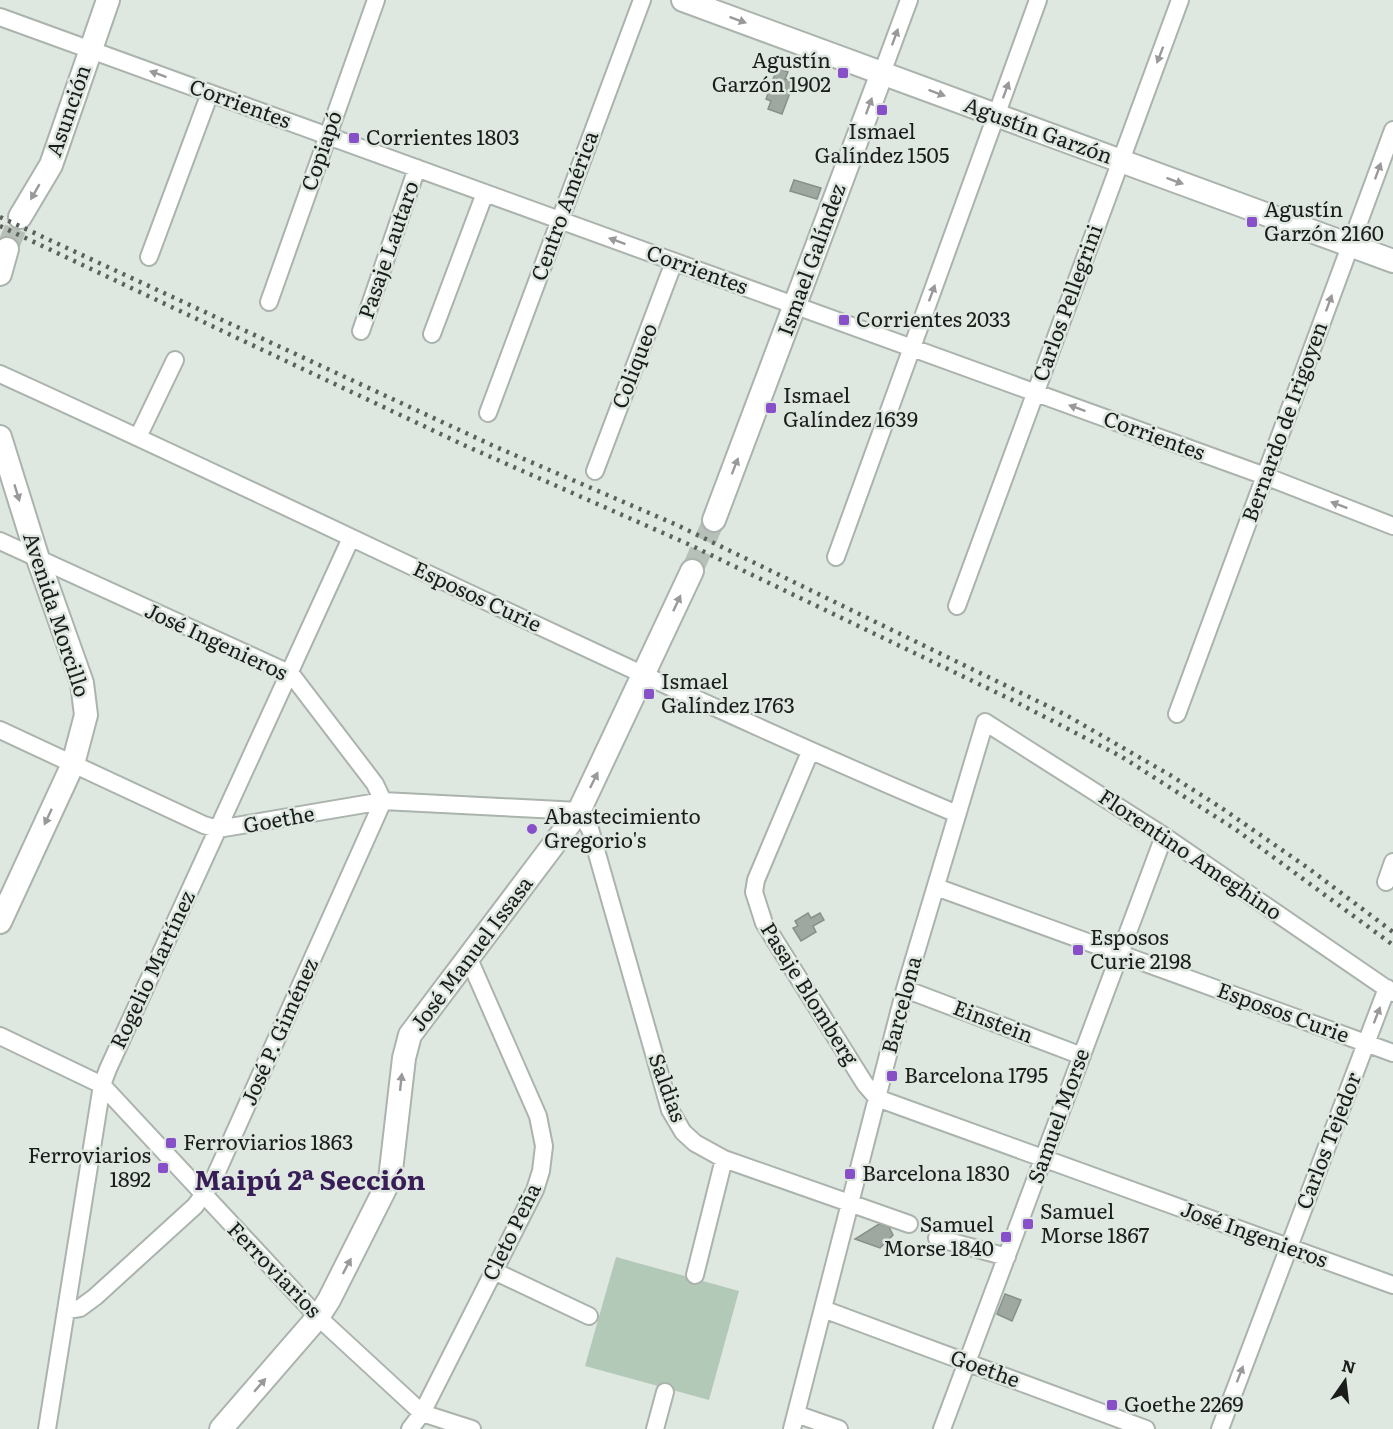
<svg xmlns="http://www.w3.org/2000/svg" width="1393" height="1429" viewBox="0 0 1393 1429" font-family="Literata,serif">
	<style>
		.green { fill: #b3c9b8 }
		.building { fill: #9fa7a1; stroke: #88908a; stroke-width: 1.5 }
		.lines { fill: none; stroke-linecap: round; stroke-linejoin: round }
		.secondary-tunnel { stroke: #b7bfb9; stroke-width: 22; stroke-dasharray: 22 11; stroke-linecap: butt }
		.minor-casing { stroke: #abb3ad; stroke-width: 20 }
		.secondary-casing { stroke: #abb3ad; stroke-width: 26 }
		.minor { stroke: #fff; stroke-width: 16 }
		.secondary { stroke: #fff; stroke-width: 22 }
		.rail { stroke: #5c615d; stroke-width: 4.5; stroke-dasharray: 3 6; stroke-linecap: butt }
		.oneway { fill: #989998 }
		.poi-dot { fill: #8850c8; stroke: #dee7e0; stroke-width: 2 }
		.labels { text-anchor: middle; stroke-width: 5; stroke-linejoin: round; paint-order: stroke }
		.poi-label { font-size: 21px; fill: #1a1d1b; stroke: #dee7e0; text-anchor: start }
		.street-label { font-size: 21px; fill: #1a1d1b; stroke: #dee7e0 }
		.district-label { font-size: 27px; font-weight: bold; fill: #381d56; stroke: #dee7e0 }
	</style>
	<rect width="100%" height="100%" fill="#dee7e0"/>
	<path class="green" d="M 616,1257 L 739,1291 L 709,1400 L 585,1366 Z"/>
	<path class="building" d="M 777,68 L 788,72 L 785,79 L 794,82 L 782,114 L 768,109 L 771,101 L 766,99 Z
		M 794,180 L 821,188 L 817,199 L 790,191 Z
		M 808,913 L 811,918 L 820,913 L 824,920 L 813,926 L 816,932 L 801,941 L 793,928 L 798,926 L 795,921 Z
		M 879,1224 L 889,1227 L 893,1235 L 880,1248 L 855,1239 Z
		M 1005,1294 L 1021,1300 L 1012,1321 L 997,1314 Z"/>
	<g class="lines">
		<path class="secondary-tunnel" d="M 7,249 L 20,217
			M 692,571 L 714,520"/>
		<g class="minor-casing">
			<path id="minor" d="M 0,17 L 1265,476 L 1393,526
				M 882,73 L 909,0
				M 149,257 L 210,93
				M 269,302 L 376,0
				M 361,331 L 417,168
				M 432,334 L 485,193
				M 0,374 C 320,519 633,677 957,814
				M 488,413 L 642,0
				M 138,437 L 175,360
				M 595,471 L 674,262
				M 0,541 L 291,674 L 375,784 L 383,801 L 212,1183 L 195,1206 L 95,1297 L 80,1308 L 67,1310
				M 836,557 L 1038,0
				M 957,606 L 1180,0
				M 1177,714 L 1393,130
				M 0,730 L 204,825 L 218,829 L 383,801 L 579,811 L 590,829 L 670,1110 L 683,1132 L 695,1143 L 724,1159 L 909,1224
				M 810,752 L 756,880 L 754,892 L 764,923 L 865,1084 L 877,1098 L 1393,1285
				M 1386,882 L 1393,862
				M 936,887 L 1393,1053
				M 905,989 L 1082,1056
				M 0,1036 L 102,1085 L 318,1317 L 422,1413 L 472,1429
				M 937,1238 L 1007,1257
				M 494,1271 L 589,1316
				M 695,1275 L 724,1159
				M 823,1309 L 1146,1429
				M 796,1414 L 839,1429
				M 47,1429 L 102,1085 L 108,1069 L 351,538
				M 410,1429 L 422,1413 L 535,1190 L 541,1171 L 544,1146 L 538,1116 L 469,959
				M 655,1429 L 665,1392
				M 792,1429 L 905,989 L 985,722 L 1164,836 L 1393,993
				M 942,1429 L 1164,836
				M 1220,1429 L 1387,988"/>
		</g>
		<g class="secondary-casing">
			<path id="secondary" d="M 683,0 L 1393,261
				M 20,217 L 51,165 L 108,0
				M 0,274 L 7,249
				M 0,437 L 38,559 L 82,683 L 86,715 L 73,764 L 0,922
				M 714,520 L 882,73
				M 221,1429 L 318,1317 L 329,1300 L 390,1179 L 404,1058 L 410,1035 L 579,811 L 692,571"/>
		</g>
		<use href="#minor" class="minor"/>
		<use href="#secondary" class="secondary"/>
		<path class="rail" d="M 0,217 L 496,447 L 677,525 L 1066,715 L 1170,775 L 1223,809 L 1308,868 L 1393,932
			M 0,226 L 466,446 L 688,544 L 1010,699 L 1122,757 L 1235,829 L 1393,945"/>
	</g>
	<defs><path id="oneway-solid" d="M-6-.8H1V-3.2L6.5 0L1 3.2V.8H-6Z" transform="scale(1.5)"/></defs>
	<g class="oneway">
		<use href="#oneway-solid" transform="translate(738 20) rotate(20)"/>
		<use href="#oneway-solid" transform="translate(895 37) rotate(-70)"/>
		<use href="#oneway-solid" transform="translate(1160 55) rotate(111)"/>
		<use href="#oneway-solid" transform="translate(158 74) rotate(-160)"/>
		<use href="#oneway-solid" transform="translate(1006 90) rotate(-70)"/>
		<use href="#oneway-solid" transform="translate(937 93) rotate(20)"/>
		<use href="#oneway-solid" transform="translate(869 106) rotate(-70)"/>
		<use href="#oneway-solid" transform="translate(1378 171) rotate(-70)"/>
		<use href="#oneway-solid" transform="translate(1175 181) rotate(20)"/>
		<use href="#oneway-solid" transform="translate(35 192) rotate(120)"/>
		<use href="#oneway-solid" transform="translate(617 241) rotate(-160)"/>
		<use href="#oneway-solid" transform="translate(932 293) rotate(-70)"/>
		<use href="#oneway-solid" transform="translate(1329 303) rotate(-70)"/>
		<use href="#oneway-solid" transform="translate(1077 408) rotate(-160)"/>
		<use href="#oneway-solid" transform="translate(735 466) rotate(-69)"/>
		<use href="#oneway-solid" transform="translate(17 493) rotate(73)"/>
		<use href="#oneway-solid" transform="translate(1339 505) rotate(-159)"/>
		<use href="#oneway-solid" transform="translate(677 603) rotate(-65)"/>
		<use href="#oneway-solid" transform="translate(594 780) rotate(-64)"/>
		<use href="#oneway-solid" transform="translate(48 817) rotate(115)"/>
		<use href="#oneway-solid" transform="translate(1377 1015) rotate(-69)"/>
		<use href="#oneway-solid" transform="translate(401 1082) rotate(-84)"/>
		<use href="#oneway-solid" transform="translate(347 1266) rotate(-62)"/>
		<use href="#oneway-solid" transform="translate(1240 1374) rotate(-69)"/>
		<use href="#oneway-solid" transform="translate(260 1385) rotate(-49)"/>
	</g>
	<g class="poi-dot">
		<rect x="837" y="67" width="12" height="12" rx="3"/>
		<rect x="876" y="104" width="12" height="12" rx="3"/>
		<rect x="348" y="132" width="12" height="12" rx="3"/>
		<rect x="1246" y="216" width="12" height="12" rx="3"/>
		<rect x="838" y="314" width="12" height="12" rx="3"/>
		<rect x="765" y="402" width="12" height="12" rx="3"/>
		<rect x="643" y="688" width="12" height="12" rx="3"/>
		<circle cx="532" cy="829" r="6"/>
		<rect x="1072" y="944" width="12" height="12" rx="3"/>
		<rect x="886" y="1070" width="12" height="12" rx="3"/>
		<rect x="165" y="1137" width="12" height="12" rx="3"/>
		<rect x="157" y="1162" width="12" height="12" rx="3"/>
		<rect x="844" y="1168" width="12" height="12" rx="3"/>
		<rect x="1022" y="1218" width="12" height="12" rx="3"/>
		<rect x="1000" y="1231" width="12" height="12" rx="3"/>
		<rect x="1106" y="1399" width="12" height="12" rx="3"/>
	</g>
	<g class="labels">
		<g class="poi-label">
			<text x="831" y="68" text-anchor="end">Agustín<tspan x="831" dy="24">Garzón 1902</tspan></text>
			<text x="882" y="139" text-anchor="middle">Ismael<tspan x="882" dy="24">Galíndez 1505</tspan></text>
			<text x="366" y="145">Corrientes 1803</text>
			<text x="1264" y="217">Agustín<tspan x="1264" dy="24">Garzón 2160</tspan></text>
			<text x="856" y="327">Corrientes 2033</text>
			<text x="783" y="403">Ismael<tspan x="783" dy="24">Galíndez 1639</tspan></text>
			<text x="661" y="689">Ismael<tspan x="661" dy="24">Galíndez 1763</tspan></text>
			<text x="544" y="824">Abastecimiento<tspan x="544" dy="24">Gregorio's</tspan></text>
			<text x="1090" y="945">Esposos<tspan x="1090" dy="24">Curie 2198</tspan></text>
			<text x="904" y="1083">Barcelona 1795</text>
			<text x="183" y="1150">Ferroviarios 1863</text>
			<text x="151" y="1163" text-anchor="end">Ferroviarios<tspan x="151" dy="24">1892</tspan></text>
			<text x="862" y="1181">Barcelona 1830</text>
			<text x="1040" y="1219">Samuel<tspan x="1040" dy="24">Morse 1867</tspan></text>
			<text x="994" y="1232" text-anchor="end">Samuel<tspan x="994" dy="24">Morse 1840</tspan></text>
			<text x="1124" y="1412">Goethe 2269</text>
		</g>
		<g class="street-label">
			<text transform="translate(240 104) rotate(20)" y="7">Corrientes</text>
			<text transform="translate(69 111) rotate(-71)" y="7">Asunción</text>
			<text transform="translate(1038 131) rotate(20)" y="7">Agustín Garzón</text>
			<text transform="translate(322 151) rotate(-71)" y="7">Copiapó</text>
			<text transform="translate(565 206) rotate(-70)" y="7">Centro América</text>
			<text transform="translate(389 250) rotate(-71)" y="7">Pasaje Lautaro</text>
			<text transform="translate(812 260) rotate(-70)" y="7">Ismael Galíndez</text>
			<text transform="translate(697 270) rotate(20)" y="7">Corrientes</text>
			<text transform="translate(1068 303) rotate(-70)" y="7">Carlos Pellegrini</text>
			<text transform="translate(635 366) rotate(-69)" y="7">Coliqueo</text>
			<text transform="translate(1285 422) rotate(-70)" y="7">Bernardo de Irigoyen</text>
			<text transform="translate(1154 436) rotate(20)" y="7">Corrientes</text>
			<text transform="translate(477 597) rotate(25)" y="7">Esposos Curie</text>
			<text transform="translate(56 615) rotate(72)" y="7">Avenida Morcillo</text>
			<text transform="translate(216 642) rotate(25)" y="7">José Ingenieros</text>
			<text transform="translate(279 820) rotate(-10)" y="7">Goethe</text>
			<text transform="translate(1190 855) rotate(34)" y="7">Florentino Ameghino</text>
			<text transform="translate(472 954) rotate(-53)" y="7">José Manuel Issasa</text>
			<text transform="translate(153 970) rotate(-65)" y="7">Rogelio Martínez</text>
			<text transform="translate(809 994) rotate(58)" y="7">Pasaje Blomberg</text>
			<text transform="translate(902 1005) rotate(-75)" y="7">Barcelona</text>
			<text transform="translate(1283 1013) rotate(20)" y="7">Esposos Curie</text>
			<text transform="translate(993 1022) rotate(21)" y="7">Einstein</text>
			<text transform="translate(280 1032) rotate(-66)" y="7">José P. Giménez</text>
			<text transform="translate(667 1088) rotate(70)" y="7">Saldias</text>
			<text transform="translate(1059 1116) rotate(-70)" y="7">Samuel Morse</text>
			<text transform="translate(1329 1141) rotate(-69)" y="7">Carlos Tejedor</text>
			<text transform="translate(512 1232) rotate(-64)" y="7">Cleto Peña</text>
			<text transform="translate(1254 1235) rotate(20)" y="7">José Ingenieros</text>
			<text transform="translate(274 1270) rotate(46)" y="7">Ferroviarios</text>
			<text transform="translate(985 1369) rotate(20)" y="7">Goethe</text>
		</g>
		<g class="district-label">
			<text x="310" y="1190">Maipú 2ª Sección</text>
		</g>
	</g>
	<g transform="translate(1345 1381) rotate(14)" stroke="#dee7e0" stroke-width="4.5" paint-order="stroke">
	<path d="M0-4.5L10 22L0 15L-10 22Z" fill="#1a1d1b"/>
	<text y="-9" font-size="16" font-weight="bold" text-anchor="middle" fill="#1a1d1b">N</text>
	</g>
</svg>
